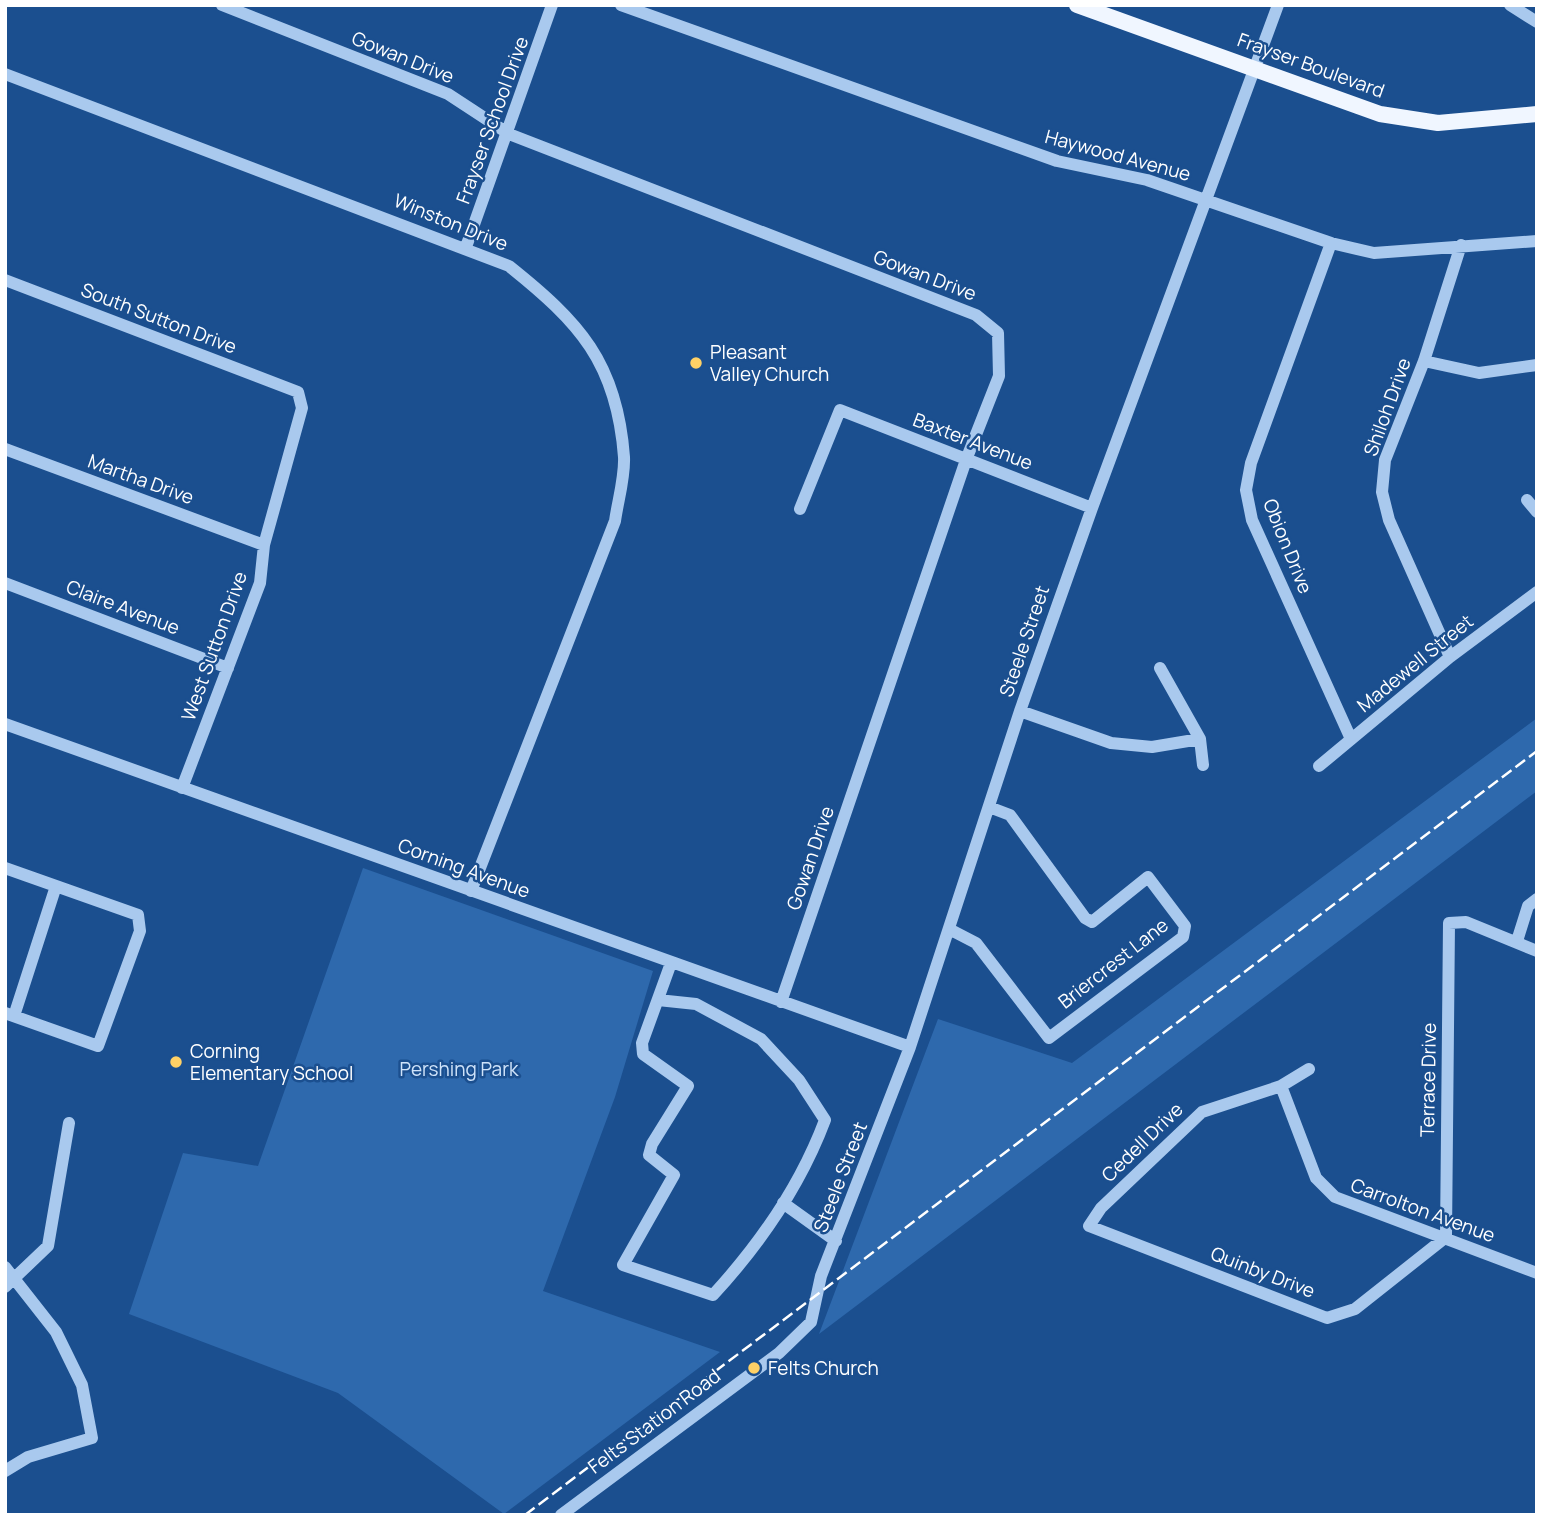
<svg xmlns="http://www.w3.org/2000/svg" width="1542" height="1520" viewBox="0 0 1542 1520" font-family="Manrope,sans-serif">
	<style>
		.green { fill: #2e69ad }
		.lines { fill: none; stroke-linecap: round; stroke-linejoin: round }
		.minor { stroke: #a9c9ee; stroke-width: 12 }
		.major { stroke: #f0f6ff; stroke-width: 16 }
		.rail { stroke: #fff; stroke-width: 2.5; stroke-dasharray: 12 5; stroke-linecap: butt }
		.poi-dot { fill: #ffd166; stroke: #1b4f8f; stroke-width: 2.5 }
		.labels { text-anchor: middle; stroke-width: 5; stroke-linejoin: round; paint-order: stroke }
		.street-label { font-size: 19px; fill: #fff; stroke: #1b4f8f }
		.poi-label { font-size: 19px; fill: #fff; stroke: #1b4f8f; text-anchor: start }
		.park-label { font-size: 19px; fill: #cfe3fa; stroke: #1b4f8f }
	</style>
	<rect width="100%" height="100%" fill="#1b4f8f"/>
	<path class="green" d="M 1537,718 L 1537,791 L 819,1334 L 938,1019 L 1072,1063 Z
		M 363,868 L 653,971 L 615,1097 L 543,1291 L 720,1352 L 504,1514 L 338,1393 L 129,1314 L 183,1153 L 258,1166 Z"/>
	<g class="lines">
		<path class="minor" d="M 222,5 L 448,94 L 509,134 L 976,315 L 998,333 L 999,376 L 966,460 L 781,1002
			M 621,5 L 1057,161 L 1147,180 L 1331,243 L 1374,253 L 1537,241
			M 1510,5 L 1537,22
			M 5,74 L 509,266 C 579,322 617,362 624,457 C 625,477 618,500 615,521 L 471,891
			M 1331,243 L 1251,463 L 1246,490 L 1252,520 L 1351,739
			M 466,247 L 552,5
			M 5,280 L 298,392 L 302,408 L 264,545 L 260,583 L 182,788
			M 1424,361 L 1479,373 L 1537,365
			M 5,449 L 264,545
			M 1527,500 L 1537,512
			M 800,509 L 840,410 L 1092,508
			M 5,583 L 228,668
			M 1450,657 L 1389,520 L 1382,492 L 1385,460 L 1424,361 L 1461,245
			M 1160,668 L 1200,739 L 1203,765
			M 1020,711 L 1111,743 L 1152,747 L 1200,739
			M 5,724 L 910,1047
			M 1319,766 L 1450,657 L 1537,592
			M 5,868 L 138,915 L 140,931 L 98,1046 L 5,1013
			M 949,929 L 976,943 L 1049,1038 L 1183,937 L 1185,926 L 1148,877 L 1092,922 L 1085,918 L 1010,815 L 989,807
			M 1517,941 L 1528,906 L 1537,899
			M 658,1000 L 696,1004 L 761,1039 L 799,1080 L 825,1120 C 801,1184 759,1245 713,1295 L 623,1265 L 674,1175 L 649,1155 L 652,1144 L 688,1086 L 643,1054 L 642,1043 L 671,963
			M 14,1016 L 56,886
			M 1309,1069 L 1281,1086 L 1202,1112 L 1101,1208 L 1089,1226 L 1327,1318 L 1355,1309 L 1446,1237 L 1449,923 L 1466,922 L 1537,951
			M 1281,1086 L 1316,1178 L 1335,1197 L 1537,1273
			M 783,1203 L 836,1241
			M 5,1267 L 56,1332 L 82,1385 L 92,1438 L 28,1457 L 5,1471
			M 5,1287 L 48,1246 L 69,1123
			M 561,1515 L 779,1353 L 811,1322 L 821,1276 L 910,1047 L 1020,711 L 1092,508 L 1278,5"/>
		<path class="major" d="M 1077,5 L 1380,114 L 1438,123 L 1537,114"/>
		<path class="rail" d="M 525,1515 L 1537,751"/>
	</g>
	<g class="poi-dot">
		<circle cx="696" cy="363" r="7"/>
		<circle cx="176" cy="1062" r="7"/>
		<circle cx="754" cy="1368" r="7"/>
	</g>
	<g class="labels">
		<g class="street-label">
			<text transform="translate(403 57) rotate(22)" y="7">Gowan Drive</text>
			<text transform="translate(1311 65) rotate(20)" y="7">Frayser Boulevard</text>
			<text transform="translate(492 120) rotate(-70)" y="7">Frayser School Drive</text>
			<text transform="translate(1118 155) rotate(15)" y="7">Haywood Avenue</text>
			<text transform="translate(451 222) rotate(22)" y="7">Winston Drive</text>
			<text transform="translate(925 275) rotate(21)" y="7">Gowan Drive</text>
			<text transform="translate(159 318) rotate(21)" y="7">South Sutton Drive</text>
			<text transform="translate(1387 407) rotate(-70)" y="7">Shiloh Drive</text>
			<text transform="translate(973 441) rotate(21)" y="7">Baxter Avenue</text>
			<text transform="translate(141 479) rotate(20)" y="7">Martha Drive</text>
			<text transform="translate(1288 546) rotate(68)" y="7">Obion Drive</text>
			<text transform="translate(123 607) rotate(21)" y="7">Claire Avenue</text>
			<text transform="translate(1024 641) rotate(-71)" y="7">Steele Street</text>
			<text transform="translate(214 646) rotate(-70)" y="7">West Sutton Drive</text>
			<text transform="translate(1415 663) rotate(-39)" y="7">Madewell Street</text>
			<text transform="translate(810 858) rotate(-71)" y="7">Gowan Drive</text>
			<text transform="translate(464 868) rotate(20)" y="7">Corning Avenue</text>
			<text transform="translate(1113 963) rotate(-38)" y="7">Briercrest Lane</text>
			<text transform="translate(1428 1080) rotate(-89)" y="7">Terrace Drive</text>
			<text transform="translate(1142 1142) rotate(-44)" y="7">Cedell Drive</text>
			<text transform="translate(840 1177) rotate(-69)" y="7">Steele Street</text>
			<text transform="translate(1423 1210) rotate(20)" y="7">Carrolton Avenue</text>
			<text transform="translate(1263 1272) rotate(21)" y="7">Quinby Drive</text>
			<text transform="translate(654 1421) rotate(-37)" y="7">Felts Station Road</text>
		</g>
		<g class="poi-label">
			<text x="710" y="359">Pleasant<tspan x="710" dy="22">Valley Church</tspan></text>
			<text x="190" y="1058">Corning<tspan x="190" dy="22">Elementary School</tspan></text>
			<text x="768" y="1375">Felts Church</text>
		</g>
		<g class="park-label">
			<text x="459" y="1076">Pershing Park</text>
		</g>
	</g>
	<rect width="1542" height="1520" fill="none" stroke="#ffffff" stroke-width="14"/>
</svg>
